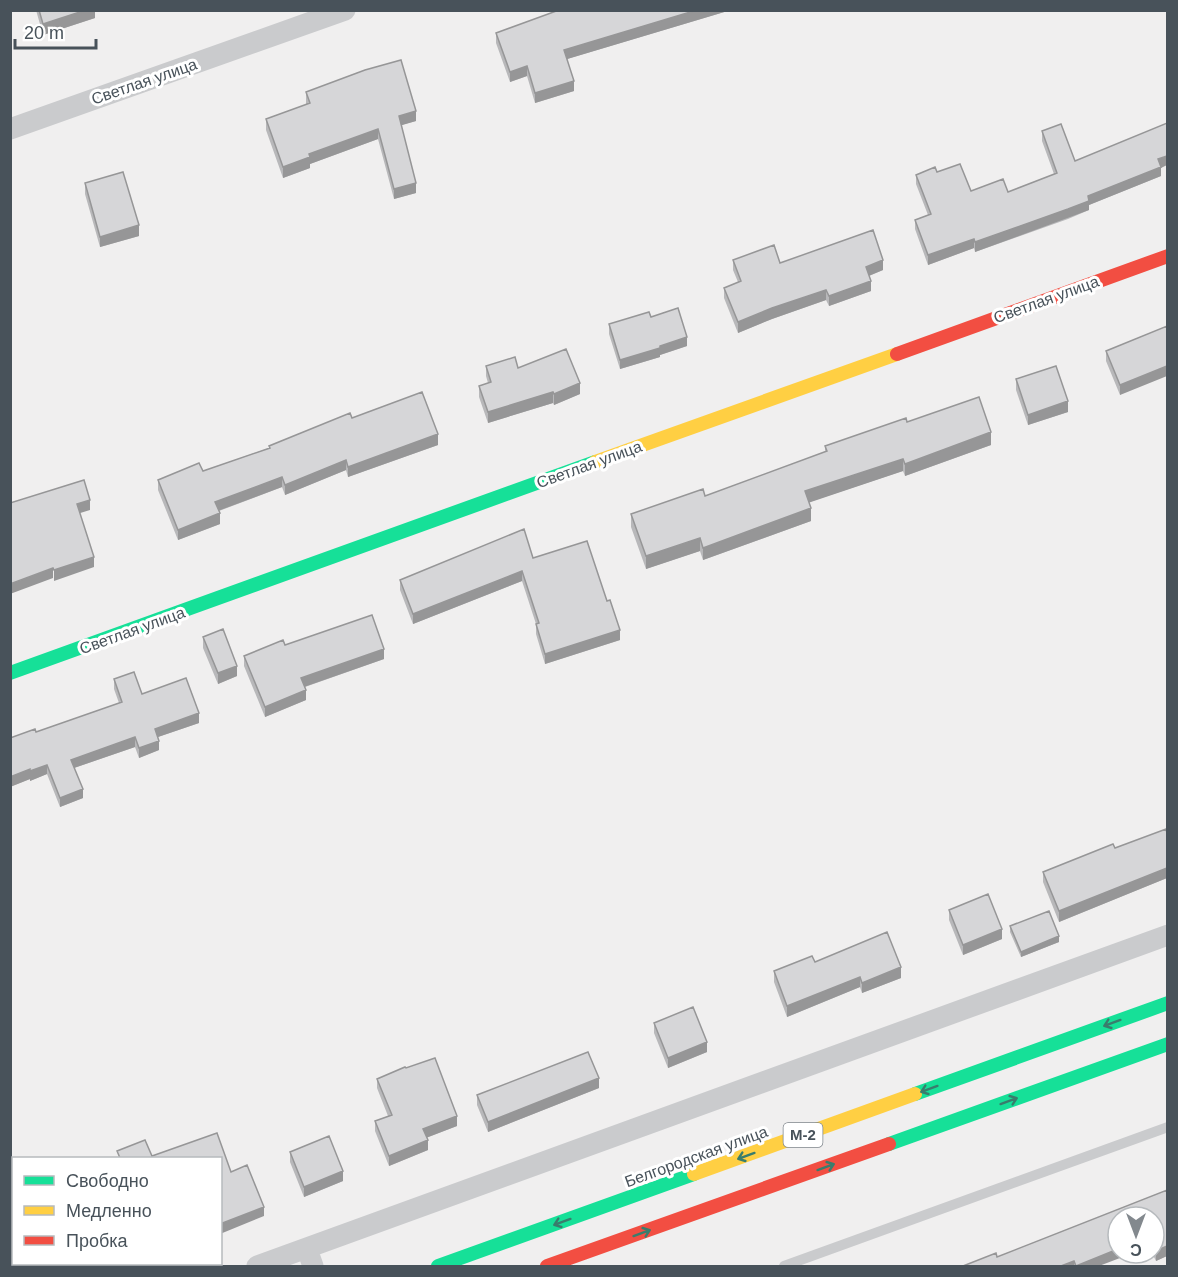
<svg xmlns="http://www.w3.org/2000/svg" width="1178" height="1277" viewBox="0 0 1178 1277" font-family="Arial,sans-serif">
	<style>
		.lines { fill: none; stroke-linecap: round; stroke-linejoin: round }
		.lane { stroke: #cacbcd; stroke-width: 10 }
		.street { stroke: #cacbcd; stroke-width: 21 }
		.fast { stroke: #16e098; stroke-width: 14 }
		.slow { stroke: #ffcf43; stroke-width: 14 }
		.jam { stroke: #f24e42; stroke-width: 14 }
		.wall { fill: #b8b8ba }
		.shaded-wall { fill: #969697 }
		.building { fill: #d6d6d8; stroke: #969697; stroke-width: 1.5 }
		.oneway { stroke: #397d6d }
		.labels { text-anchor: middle; stroke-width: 6; stroke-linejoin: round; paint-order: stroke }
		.shield { fill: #fff; stroke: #7f868c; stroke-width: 1.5 }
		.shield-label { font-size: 15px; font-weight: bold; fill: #48525a }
		.street-label { font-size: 16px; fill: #48525a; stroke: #fff }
	</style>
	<rect width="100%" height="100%" fill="#f0efef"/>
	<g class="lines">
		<path class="lane" d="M 784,1266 L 1168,1127"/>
		<path class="street" d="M 10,129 L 345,10
			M 307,1249 L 313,1266
			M 257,1266 L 1168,935"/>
		<path class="fast" d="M 10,673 L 595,462
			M 915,1094 L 1168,1003
			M 889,1144 L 1168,1044
			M 438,1266 L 694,1174"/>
		<path class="slow" d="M 595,462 L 897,354
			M 694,1174 L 915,1094"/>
		<path class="jam" d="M 897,354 L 1168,256
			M 547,1266 L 889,1144"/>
	</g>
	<path class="wall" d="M 36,10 L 95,10 L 95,18 L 43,35 Z
		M 731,10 L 567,59 L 574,91 L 535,103 L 527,76 L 510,82 L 496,43 L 496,33 Z
		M 306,92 L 416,121 L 401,125 L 416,193 L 394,199 L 378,139 L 310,164 L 310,168 L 283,178 L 266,130 L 266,119 L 306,105 Z
		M 1042,131 L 1075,161 L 1161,168 L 1161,176 L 1089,205 L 1089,210 L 1068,219 L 975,252 L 974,248 L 928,265 L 915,229 L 915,220 L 928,215 L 916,184 L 916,175 L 937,172 L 971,191 L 1008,192 L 1054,174 L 1042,141 Z
		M 85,183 L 139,236 L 100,247 L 85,194 Z
		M 733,260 L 780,263 L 883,270 L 869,276 L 871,291 L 829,306 L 826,300 L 772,319 L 738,333 L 724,298 L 724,288 L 738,282 L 733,270 Z
		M 609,324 L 687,346 L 660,355 L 660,357 L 620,369 L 609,334 Z
		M 1167,326 L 1120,395 L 1106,361 L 1106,351 Z
		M 486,366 L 518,368 L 580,394 L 554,405 L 553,403 L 488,423 L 479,397 L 479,386 L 488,383 L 486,376 Z
		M 1016,379 L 1068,412 L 1028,425 L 1016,390 Z
		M 352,418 L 438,445 L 348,477 L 346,470 L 285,495 L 282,487 L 219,511 L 220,524 L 178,540 L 158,490 L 158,480 L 203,471 L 269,448 L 269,446 Z
		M 907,422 L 991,445 L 905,476 L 903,471 L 809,502 L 811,521 L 703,560 L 700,551 L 646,569 L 631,527 L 631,514 L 705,496 L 825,452 L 825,446 Z
		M 533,558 L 620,640 L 545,664 L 536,634 L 536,624 L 522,581 L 413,624 L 400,590 L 400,580 Z
		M 203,637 L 237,676 L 218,684 L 203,648 Z
		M 285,645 L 384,659 L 305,687 L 306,700 L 265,717 L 244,666 L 244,656 Z
		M 114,679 L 199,723 L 158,737 L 159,750 L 139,758 L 135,747 L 74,768 L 83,798 L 60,807 L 47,774 L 30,781 L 30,779 L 10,787 L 10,738 L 36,732 L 119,703 L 114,689 Z
		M 1167,833 L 1167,878 L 1059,922 L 1043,882 L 1043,872 Z
		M 949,910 L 1002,939 L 963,955 L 949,920 Z
		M 1010,926 L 1059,942 L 1021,957 L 1010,932 Z
		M 815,962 L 901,978 L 862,993 L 860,987 L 787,1017 L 774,982 L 774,971 Z
		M 654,1023 L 707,1052 L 668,1068 L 654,1033 Z
		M 525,1077 L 599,1088 L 488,1132 L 477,1105 L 477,1095 Z
		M 377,1079 L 457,1126 L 426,1138 L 428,1150 L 389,1166 L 375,1131 L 375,1121 L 388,1116 L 377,1088 Z
		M 290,1152 L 343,1181 L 304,1197 L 290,1162 Z
		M 1167,1190 L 1167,1256 L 1156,1261 L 1152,1253 L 1154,1253 L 1154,1217 L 1099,1266 L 963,1266 L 997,1257 Z"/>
	<path class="shaded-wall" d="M 86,10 L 95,10 L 95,18 L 43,35 L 43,24 Z
		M 697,10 L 731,10 L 564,60 L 564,50 Z
		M 527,66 L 527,76 L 510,82 L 510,72 Z
		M 574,81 L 574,91 L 535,103 L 535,93 Z
		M 416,111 L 416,121 L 399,126 L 399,116 Z
		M 378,129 L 378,139 L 310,164 L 310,168 L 283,178 L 283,167 L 309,154 Z
		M 1167,156 L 1167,165 L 1161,168 L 1161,176 L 1089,205 L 1089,210 L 975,252 L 975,242 L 1088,196 L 1158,159 Z
		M 416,183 L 416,193 L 394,199 L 394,189 Z
		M 139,225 L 139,236 L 100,247 L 100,237 Z
		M 974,239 L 974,248 L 928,265 L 928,255 Z
		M 883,260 L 883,270 L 866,277 L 866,267 Z
		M 871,281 L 871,291 L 829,306 L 829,296 Z
		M 826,290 L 826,300 L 772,319 L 738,333 L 738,322 L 772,308 Z
		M 687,337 L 687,346 L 660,355 L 660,357 L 620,369 L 620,360 Z
		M 1167,366 L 1167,376 L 1120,395 L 1120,385 Z
		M 580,383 L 580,394 L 554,405 L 554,394 Z
		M 553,392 L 553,403 L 488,423 L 488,412 Z
		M 1068,401 L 1068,412 L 1028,425 L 1028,415 Z
		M 991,432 L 991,445 L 905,476 L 905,464 Z
		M 438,434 L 438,445 L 348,477 L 348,467 Z
		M 903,459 L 903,471 L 805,504 L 805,491 Z
		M 346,460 L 346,470 L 285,495 L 285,485 Z
		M 282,477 L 282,487 L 215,512 L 215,502 Z
		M 90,500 L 90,510 L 77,514 L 77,504 Z
		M 811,508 L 811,521 L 703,560 L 703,548 Z
		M 220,513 L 220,524 L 178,540 L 178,530 Z
		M 700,538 L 700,551 L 646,569 L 646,556 Z
		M 94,557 L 94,567 L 54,581 L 54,570 Z
		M 53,568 L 53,578 L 10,594 L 10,584 Z
		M 522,571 L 522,581 L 413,624 L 413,614 Z
		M 620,630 L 620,640 L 545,664 L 545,654 Z
		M 384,649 L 384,659 L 301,688 L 301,678 Z
		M 237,666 L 237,676 L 218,684 L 218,673 Z
		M 306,690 L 306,700 L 265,717 L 265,707 Z
		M 199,713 L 199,723 L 155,738 L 155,729 Z
		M 135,737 L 135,747 L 71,769 L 71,760 Z
		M 159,741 L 159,750 L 139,758 L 139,748 Z
		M 47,765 L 47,774 L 30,781 L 30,771 Z
		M 30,769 L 30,779 L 10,787 L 10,777 Z
		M 83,789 L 83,798 L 60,807 L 60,798 Z
		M 1167,868 L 1167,878 L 1059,922 L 1059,911 Z
		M 1002,929 L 1002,939 L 963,955 L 963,945 Z
		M 1059,936 L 1059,942 L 1021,957 L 1021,952 Z
		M 901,967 L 901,978 L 862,993 L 862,983 Z
		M 860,977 L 860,987 L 787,1017 L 787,1006 Z
		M 707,1042 L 707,1052 L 668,1068 L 668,1058 Z
		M 599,1078 L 599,1088 L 488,1132 L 488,1122 Z
		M 457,1116 L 457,1126 L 423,1139 L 423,1129 Z
		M 428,1140 L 428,1150 L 389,1166 L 389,1156 Z
		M 343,1171 L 343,1181 L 304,1197 L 304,1187 Z
		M 264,1207 L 264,1216 L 220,1234 L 220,1224 Z
		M 1167,1246 L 1167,1256 L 1156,1261 L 1156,1251 Z
		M 1118,1249 L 1118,1253 L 1133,1253 L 1099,1266 L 1076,1266 Z
		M 1074,1261 L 1074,1266 L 1061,1266 Z
		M 102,1263 L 117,1263 L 109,1266 L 102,1266 Z"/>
	<path class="building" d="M 39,10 L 86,10 L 43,24 Z
		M 559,10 L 697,10 L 564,50 L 574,81 L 535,93 L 527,66 L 510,72 L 496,33 Z
		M 401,60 L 416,111 L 399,116 L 416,183 L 394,189 L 378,129 L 309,154 L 310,157 L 283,167 L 266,119 L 310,103 L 306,92 L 365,70 Z
		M 1167,123 L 1167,156 L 1158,159 L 1161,167 L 1088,196 L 1089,201 L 1068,209 L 975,242 L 974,239 L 928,255 L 915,220 L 931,214 L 916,175 L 935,167 L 937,172 L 960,164 L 971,191 L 1003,179 L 1008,192 L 1057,173 L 1042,131 L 1061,124 L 1075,161 Z
		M 123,172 L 139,225 L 100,237 L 85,183 Z
		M 873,230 L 883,260 L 866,267 L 871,281 L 829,296 L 826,290 L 772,308 L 738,322 L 724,288 L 741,281 L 733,260 L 774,245 L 780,263 Z
		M 678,308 L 687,337 L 660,346 L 660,348 L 620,360 L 609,324 L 649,312 L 651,317 Z
		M 1167,326 L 1167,366 L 1120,385 L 1106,351 Z
		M 566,349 L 580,383 L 554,394 L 553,392 L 488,412 L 479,386 L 491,382 L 486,366 L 515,357 L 518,368 Z
		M 1056,366 L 1068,401 L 1028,415 L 1016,379 Z
		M 422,392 L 438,434 L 348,467 L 346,460 L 285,485 L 282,477 L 215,502 L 220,513 L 178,530 L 158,480 L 199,463 L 203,471 L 270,448 L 269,446 L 350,413 L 352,418 Z
		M 979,397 L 991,432 L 905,464 L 903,459 L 805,491 L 811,508 L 703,548 L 700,538 L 646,556 L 631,514 L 703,489 L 705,496 L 827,451 L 825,446 L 906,418 L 907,422 Z
		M 84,480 L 90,500 L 77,504 L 94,557 L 54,570 L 53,568 L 10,584 L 10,503 Z
		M 524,529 L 533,558 L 587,541 L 607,601 L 610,600 L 620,630 L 545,654 L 536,624 L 539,623 L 522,571 L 413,614 L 400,580 Z
		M 372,615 L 384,649 L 301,678 L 306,690 L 265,707 L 244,656 L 283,640 L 285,645 Z
		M 223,629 L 237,666 L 218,673 L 203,637 Z
		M 134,672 L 142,694 L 186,678 L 199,713 L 155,729 L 159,741 L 139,748 L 135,737 L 71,760 L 83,789 L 60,798 L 47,765 L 30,771 L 30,769 L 10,777 L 10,738 L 35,729 L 36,732 L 122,702 L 114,679 Z
		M 1166,829 L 1167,833 L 1167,868 L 1059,911 L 1043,872 L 1113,844 L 1115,848 Z
		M 988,894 L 1002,929 L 963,945 L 949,910 Z
		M 1049,911 L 1059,936 L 1021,952 L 1010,926 Z
		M 887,932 L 901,967 L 862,983 L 860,977 L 787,1006 L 774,971 L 812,956 L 815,962 Z
		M 693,1007 L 707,1042 L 668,1058 L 654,1023 Z
		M 588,1052 L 599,1078 L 488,1122 L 477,1095 Z
		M 435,1058 L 457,1116 L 423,1129 L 428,1140 L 389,1156 L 375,1121 L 392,1115 L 377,1079 L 405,1067 L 406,1068 Z
		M 217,1133 L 231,1172 L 247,1165 L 264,1207 L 220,1224 L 220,1158 L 120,1158 L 117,1151 L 145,1140 L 152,1156 Z
		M 329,1136 L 343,1171 L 304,1187 L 290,1152 Z
		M 1167,1190 L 1167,1246 L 1156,1251 L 1154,1247 L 1154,1217 L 1118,1217 L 1118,1249 L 1076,1266 L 1074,1261 L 1061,1266 L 963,1266 L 996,1253 L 997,1257 Z
		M 14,1257 L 14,1263 L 25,1263 L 26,1266 L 10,1266 L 10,1258 Z"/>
	<defs><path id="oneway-shaft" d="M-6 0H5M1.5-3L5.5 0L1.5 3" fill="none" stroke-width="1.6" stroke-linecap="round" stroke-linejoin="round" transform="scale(1.5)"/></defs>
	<g class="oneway">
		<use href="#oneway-shaft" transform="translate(1112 1023) rotate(160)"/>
		<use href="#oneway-shaft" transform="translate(929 1089) rotate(160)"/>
		<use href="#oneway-shaft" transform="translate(1009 1101) rotate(-20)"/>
		<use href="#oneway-shaft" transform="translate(746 1156) rotate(160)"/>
		<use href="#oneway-shaft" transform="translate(826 1167) rotate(-20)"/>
		<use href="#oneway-shaft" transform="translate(562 1222) rotate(160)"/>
		<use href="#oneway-shaft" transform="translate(642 1233) rotate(-20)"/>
	</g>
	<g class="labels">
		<rect class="shield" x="783.5" y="1123" width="39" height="24" rx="4.5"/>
		<g class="shield-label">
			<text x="803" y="1140">М-2</text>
		</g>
		<g class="street-label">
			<text transform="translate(144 81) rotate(-19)" y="6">Светлая улица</text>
			<text transform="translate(1046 299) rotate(-20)" y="6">Светлая улица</text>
			<text transform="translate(589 464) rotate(-20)" y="6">Светлая улица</text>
			<text transform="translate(132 630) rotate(-20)" y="6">Светлая улица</text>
			<text transform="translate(696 1156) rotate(-20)" y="6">Белгородская улица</text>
		</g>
	</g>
	<rect width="1178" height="1277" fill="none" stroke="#48525a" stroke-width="24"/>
	<rect x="12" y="1157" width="210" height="108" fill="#ffffff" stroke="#b6babd" stroke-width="1.5"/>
	<rect x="24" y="1176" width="30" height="9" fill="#16e098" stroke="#b6babd" stroke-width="1.5"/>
	<text x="66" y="1187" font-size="18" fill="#48525a">Свободно</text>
	<rect x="24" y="1206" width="30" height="9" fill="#ffcf43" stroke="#b6babd" stroke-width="1.5"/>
	<text x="66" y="1217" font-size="18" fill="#48525a">Медленно</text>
	<rect x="24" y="1236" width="30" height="9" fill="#f24e42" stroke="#b6babd" stroke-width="1.5"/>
	<text x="66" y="1247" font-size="18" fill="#48525a">Пробка</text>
	<g transform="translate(1136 1235) rotate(180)"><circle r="28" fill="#ffffff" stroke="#b6babd" stroke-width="1.5"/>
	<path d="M0-4.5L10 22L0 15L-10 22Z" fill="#83898e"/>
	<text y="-9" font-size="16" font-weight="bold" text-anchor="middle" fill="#48525a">С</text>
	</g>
	<path d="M15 39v9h81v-9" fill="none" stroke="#48525a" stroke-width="3"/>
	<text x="24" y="39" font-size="18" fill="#48525a" stroke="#ffffff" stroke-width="4.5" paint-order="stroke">20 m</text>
</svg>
